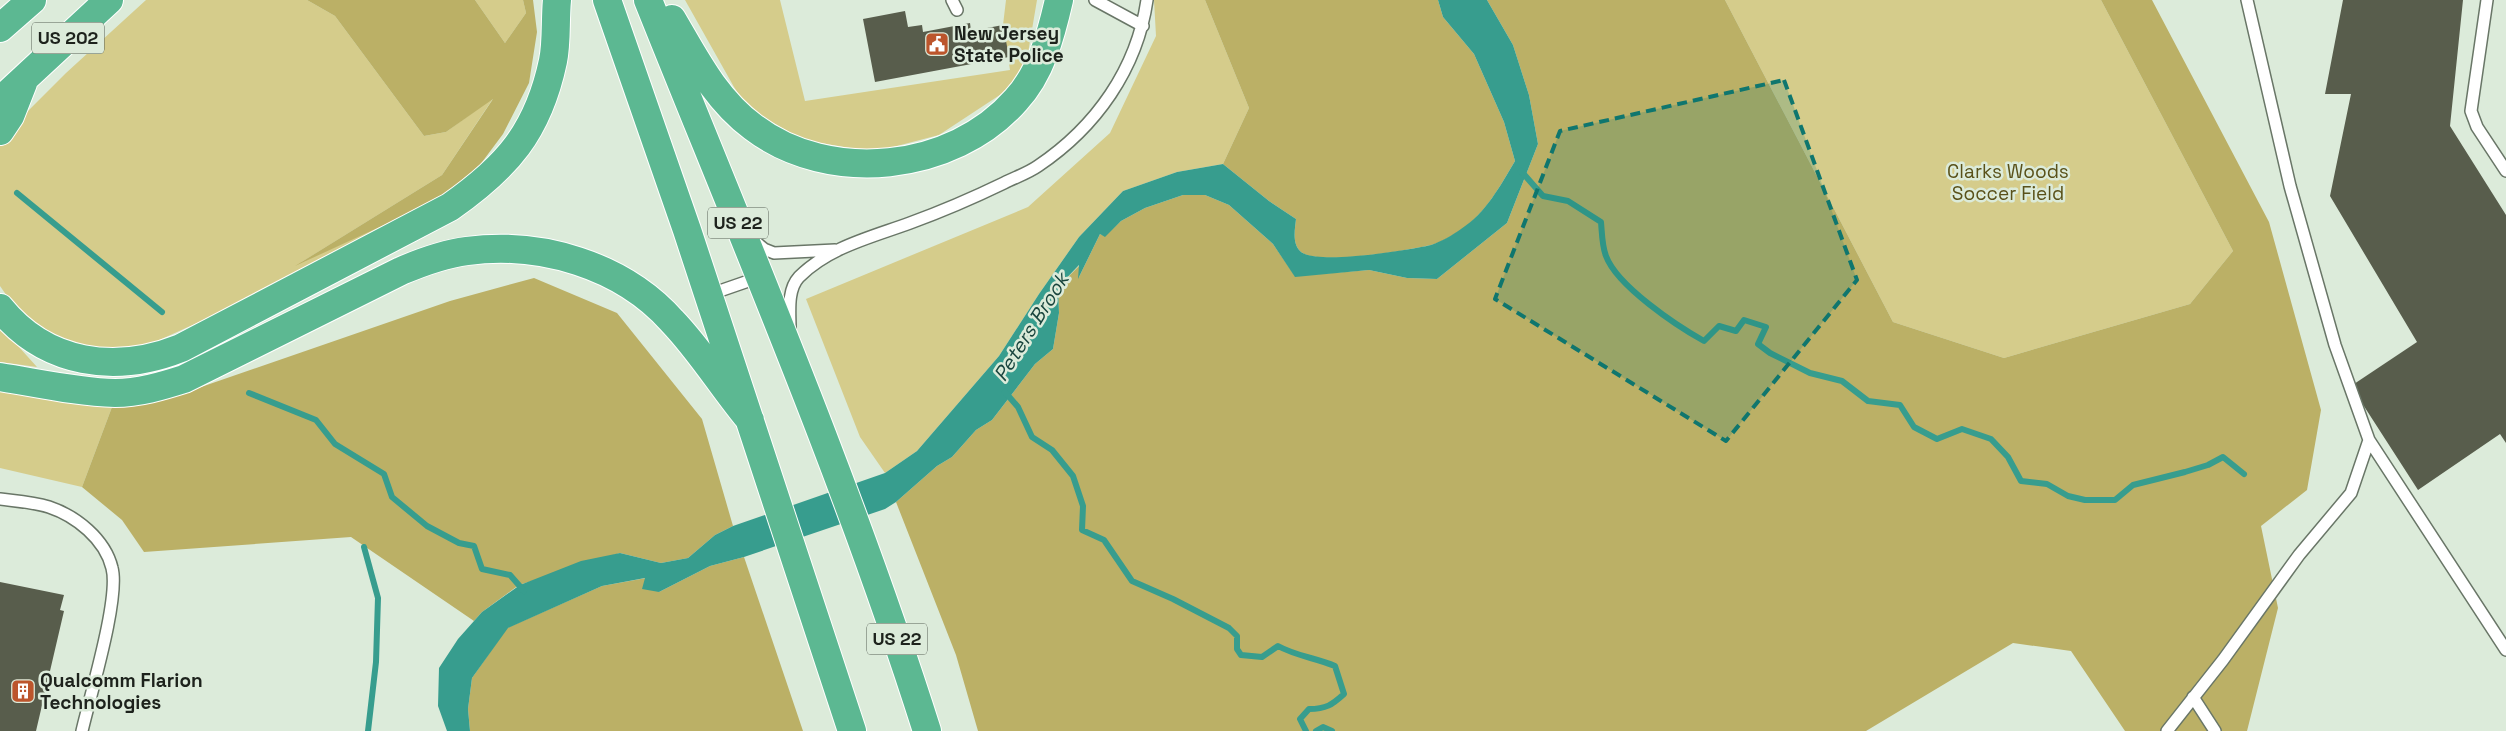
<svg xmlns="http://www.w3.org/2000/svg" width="2506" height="731" viewBox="0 0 2506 731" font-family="'Space Grotesk',sans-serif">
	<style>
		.green { fill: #d5cc8b }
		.forest { fill: #bbb066 }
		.water { fill: #379d8e }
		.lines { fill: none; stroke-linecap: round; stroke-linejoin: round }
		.stream { stroke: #379d8e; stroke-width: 6 }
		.building { fill: #585d4c }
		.service-casing { stroke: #697667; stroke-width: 14 }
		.trunk-casing { stroke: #fff; stroke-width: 30 }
		.service { stroke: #fff; stroke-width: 11 }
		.trunk { stroke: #5cb892; stroke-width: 28 }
		.marked { fill: #0f766e; fill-opacity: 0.2; stroke: #0f766e; stroke-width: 4; stroke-dasharray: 10 6; stroke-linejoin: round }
		.labels { text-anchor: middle; stroke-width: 5; stroke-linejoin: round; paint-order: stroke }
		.shield { fill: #dcebda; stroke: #565e55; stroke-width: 1 }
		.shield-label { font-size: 18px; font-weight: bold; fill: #1d221c }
		.poi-label { font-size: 19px; font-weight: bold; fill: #1d221c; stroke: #dcebda; text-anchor: start }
		.park-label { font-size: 19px; fill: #595119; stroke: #dcebda }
		.water-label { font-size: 20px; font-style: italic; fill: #19453e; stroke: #dcebda }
	</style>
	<rect width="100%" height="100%" fill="#dcebda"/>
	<path class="green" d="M 146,0 L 307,0 L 335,16 L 424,136 L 446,132 L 494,97 L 442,175 L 300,263 L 459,190 L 230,308 L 144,347 L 103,352 L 62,343 L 31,323 L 9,299 L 0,286 L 0,146 L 5,134 L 66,73 Z
		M 475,0 L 523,0 L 526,13 L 505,43 Z
		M 685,0 L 780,0 L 805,101 L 1010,70 L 1003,25 L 1006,0 L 1037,0 L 1026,65 L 1012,87 L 939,135 L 874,152 L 803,140 L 748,108 L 734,87 Z
		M 1154,0 L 1205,0 L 1249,108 L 1223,164 L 1177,172 L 1123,191 L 1079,237 L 1039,294 L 999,356 L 917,451 L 885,473 L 860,437 L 806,299 L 1028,207 L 1110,133 L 1156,36 Z
		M 1725,0 L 2101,0 L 2233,251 L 2190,304 L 2004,358 L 1893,322 Z
		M 0,326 L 37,367 L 0,362 Z
		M 0,391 L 112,407 L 82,487 L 0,468 Z"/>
	<path class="forest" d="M 307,0 L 475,0 L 505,43 L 526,13 L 523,0 L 533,0 L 537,32 L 529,83 L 503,134 L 462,189 L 295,266 L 442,175 L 493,99 L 446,132 L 424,136 L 335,16 Z
		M 1205,0 L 1438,0 L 1443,17 L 1474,54 L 1504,122 L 1515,161 C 1500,186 1486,213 1461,230 C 1453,235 1440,243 1431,245 C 1409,250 1314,267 1300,251 C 1292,243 1295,229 1296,219 L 1269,201 L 1223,164 L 1249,108 Z
		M 1487,0 L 1725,0 L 1893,322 L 2004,358 L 2190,304 L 2233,251 L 2101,0 L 2152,0 L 2269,222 L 2321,410 L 2307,490 L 2261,526 L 2278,608 L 2247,731 L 2125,731 L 2071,651 L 2013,643 L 1866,731 L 978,731 L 956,655 L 896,502 L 937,466 L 952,457 L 976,430 L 992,420 L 1035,364 L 1053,349 L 1059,313 L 1058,287 L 1080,265 L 1079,277 L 1100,234 L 1105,236 L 1121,221 L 1145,208 L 1183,195 L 1205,195 L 1229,205 L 1273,244 L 1295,276 L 1369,270 L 1407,278 L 1437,279 L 1507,223 L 1538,144 L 1529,95 L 1513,45 Z
		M 534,278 L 617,313 L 702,419 L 733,526 L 715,535 L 688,558 L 661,563 L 620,553 L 519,585 L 482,612 L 474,621 L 351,537 L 144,552 L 122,520 L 82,487 L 112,407 L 175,396 L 450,301 Z
		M 744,557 L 803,731 L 470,731 L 468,709 L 472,678 L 507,628 L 602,586 L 646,578 L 659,592 L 710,566 Z"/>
	<path class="water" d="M 1438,0 L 1487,0 L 1513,45 L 1529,95 L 1538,144 L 1507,223 L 1437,279 L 1407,278 L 1369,270 L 1295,277 L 1273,244 L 1229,205 L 1205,195 L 1183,195 L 1145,208 L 1121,221 L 1105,237 L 1100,234 L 1078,279 L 1079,265 L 1058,287 L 1059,313 L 1053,349 L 1035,364 L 992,420 L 976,430 L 952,457 L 937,466 L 896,502 L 885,509 L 744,557 L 710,566 L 659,592 L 642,589 L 645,578 L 602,586 L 508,628 L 472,678 L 468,709 L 470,731 L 447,731 L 438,706 L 439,668 L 458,639 L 482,612 L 520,585 L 581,561 L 620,553 L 661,563 L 688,558 L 715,535 L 733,526 L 885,473 L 917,451 L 999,356 L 1039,294 L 1079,237 L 1123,191 L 1177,172 L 1223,164 L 1269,201 L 1296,219 C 1295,229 1292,243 1300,251 C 1314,266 1409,250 1431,245 C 1440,242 1453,235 1461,229 C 1486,213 1500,186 1515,161 L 1504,122 L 1474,54 L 1443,17 Z"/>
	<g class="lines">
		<path class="stream" d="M 1521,171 L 1543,196 L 1568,201 L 1601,222 C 1602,233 1602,246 1606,256 C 1617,286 1677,326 1704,341 L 1719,326 L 1736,331 L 1744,320 L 1766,327 L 1758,344 L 1770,353 L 1810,373 L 1842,381 L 1868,401 L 1900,405 L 1914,427 L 1937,439 L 1962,429 L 1991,439 L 2008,457 L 2021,481 L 2047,484 L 2068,496 L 2085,500 L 2115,500 L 2133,485 L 2185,472 L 2208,465 L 2223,457 L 2244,474
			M 17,193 L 162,312
			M 1005,392 L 1018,407 L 1032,437 L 1052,450 L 1073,476 L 1083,506 L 1082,530 L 1104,540 L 1132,581 L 1173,599 L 1229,628 L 1237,636 L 1237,649 L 1241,655 L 1262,657 L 1278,646 C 1296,656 1316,658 1335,666 L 1344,694 C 1332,705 1326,709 1309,709 L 1300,719 L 1306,731
			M 249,393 L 316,420 L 335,444 L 384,474 L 392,497 L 427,526 L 459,543 L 474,546 L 482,569 L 510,575 L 524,591
			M 364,547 L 378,598 L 376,662 L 368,731
			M 1316,731 L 1323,727 L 1332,731"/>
	</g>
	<path class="building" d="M 2343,0 L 2463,0 L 2450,126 L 2506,215 L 2506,443 L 2500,434 L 2418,490 L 2351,386 L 2417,342 L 2330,196 L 2351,94 L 2325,94 Z
		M 905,11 L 908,27 L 922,25 L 923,32 L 970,23 L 971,31 L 1003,25 L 1009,57 L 875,82 L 863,19 Z
		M 0,582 L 64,595 L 60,610 L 64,611 L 36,731 L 0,731 Z"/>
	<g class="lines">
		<g class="service-casing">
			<path id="service" d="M 952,0 L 957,10
				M 1095,0 L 1143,26
				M 2247,0 L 2290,186 L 2335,345 L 2369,440 L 2506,650
				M 2487,0 L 2471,111 L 2477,127 L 2506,171
				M 752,239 L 764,249 L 774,253 L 835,250
				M 708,295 L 760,277
				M 790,328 C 790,312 787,290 799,277 C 829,247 872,237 910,223 C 943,211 973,198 1004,183 C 1016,177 1028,173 1038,166 C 1096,127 1137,69 1147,0
				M 0,499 C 16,501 33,502 49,507 C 76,516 105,539 112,568 C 120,598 90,696 82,731
				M 2193,697 L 2215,731
				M 2167,731 L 2223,660 L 2299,555 L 2351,493 L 2369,440"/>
		</g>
		<g class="trunk-casing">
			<path id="trunk" d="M 607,0 L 687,230 L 852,731
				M 648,0 C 745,242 848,482 927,731
				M 672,19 C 695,58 715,99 753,127 C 829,185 953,172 1016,100 C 1041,73 1051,35 1059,0
				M 0,28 L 32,0
				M 0,101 L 109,0
				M 0,131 L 10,116 L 23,83
				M 0,308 C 46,365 116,374 181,348 L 450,207 C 507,167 538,132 553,61 C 557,42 555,20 557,0
				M 0,377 C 38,383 77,392 115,393 C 139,393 162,386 184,379 L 401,271 C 422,262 444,254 467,251 C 540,241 622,265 672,321 C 701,351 723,388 750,420"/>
		</g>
		<use href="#service" class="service"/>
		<use href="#trunk" class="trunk"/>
	</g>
	<path class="marked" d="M 1784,80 L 1857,280 L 1726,441 L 1495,299 L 1560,131 Z"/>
	<defs>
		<g id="civic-square" transform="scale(1.25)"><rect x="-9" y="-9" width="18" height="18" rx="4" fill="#bc552c" stroke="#dcebda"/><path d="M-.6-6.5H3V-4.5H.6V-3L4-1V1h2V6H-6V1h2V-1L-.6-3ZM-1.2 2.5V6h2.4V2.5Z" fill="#fff"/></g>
		<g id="building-square" transform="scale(1.25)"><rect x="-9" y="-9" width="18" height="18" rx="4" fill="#bc552c" stroke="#dcebda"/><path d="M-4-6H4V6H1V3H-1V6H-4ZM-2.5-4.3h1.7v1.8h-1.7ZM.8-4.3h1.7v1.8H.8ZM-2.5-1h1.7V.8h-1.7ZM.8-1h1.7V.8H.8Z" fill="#fff"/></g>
	</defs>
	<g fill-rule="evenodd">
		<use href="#civic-square" x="937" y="44"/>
		<use href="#building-square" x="23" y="691"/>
	</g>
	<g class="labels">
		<g class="shield">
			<rect x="32" y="22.5" width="72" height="31" rx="4"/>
			<rect x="708" y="207.5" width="60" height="31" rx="4"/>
			<rect x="867" y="623.5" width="60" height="31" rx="4"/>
		</g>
		<g class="shield-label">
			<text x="68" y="44">US 202</text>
			<text x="738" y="229">US 22</text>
			<text x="897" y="645">US 22</text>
		</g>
		<g class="poi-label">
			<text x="954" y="40">New Jersey<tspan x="954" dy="22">State Police</tspan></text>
			<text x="40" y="687">Qualcomm Flarion<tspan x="40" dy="22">Technologies</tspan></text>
		</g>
		<g class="park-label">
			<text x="2008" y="178">Clarks Woods<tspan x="2008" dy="22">Soccer Field</tspan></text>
		</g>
		<g class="water-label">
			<text transform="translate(1031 327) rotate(-58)" y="7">Peters Brook</text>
		</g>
	</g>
</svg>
